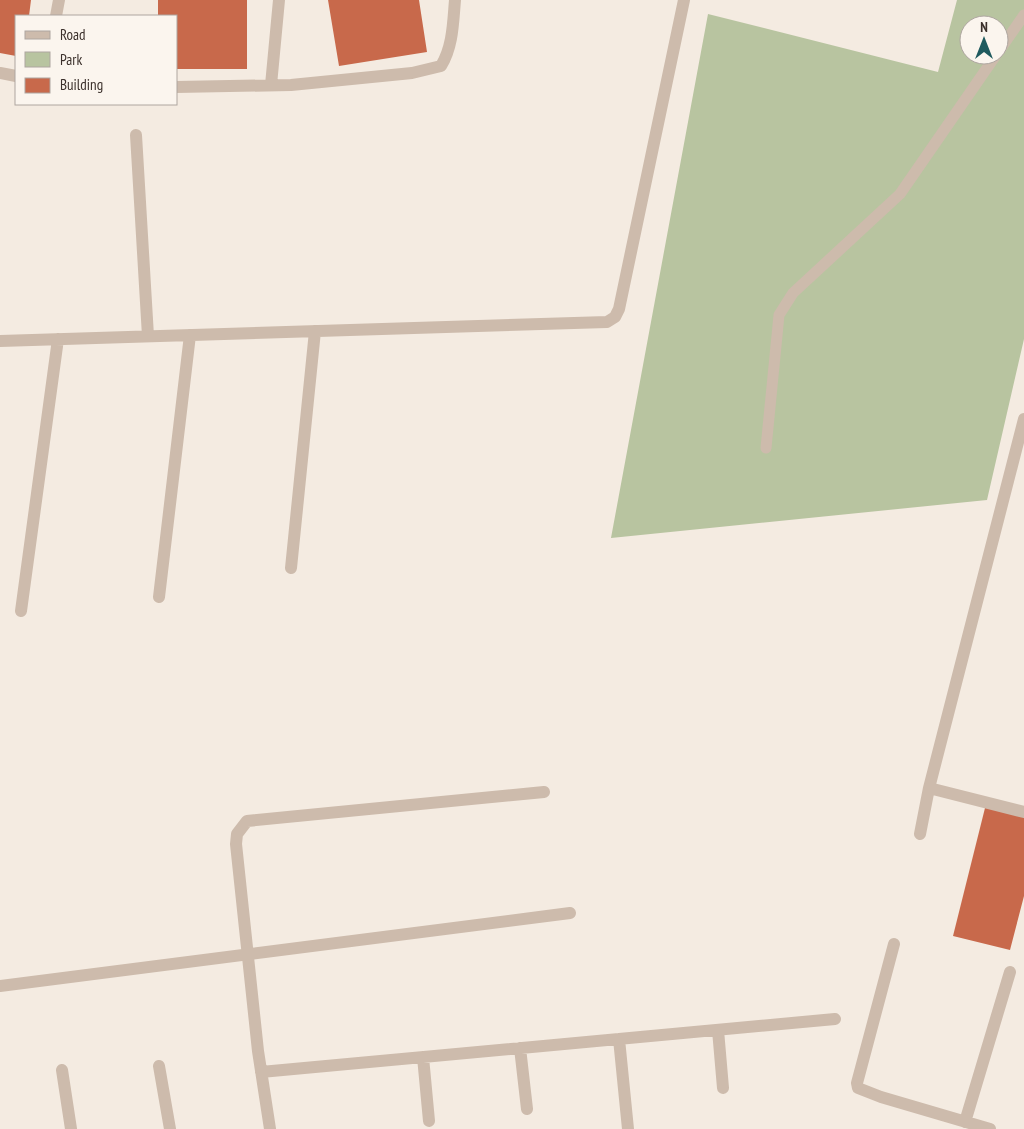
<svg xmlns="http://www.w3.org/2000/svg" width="1024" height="1129" font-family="'PT Sans Narrow',sans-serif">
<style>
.green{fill:#b8c4a0;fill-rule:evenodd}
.building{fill:#c8694b}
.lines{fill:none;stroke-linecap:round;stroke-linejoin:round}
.service{stroke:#cdbbac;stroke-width:11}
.minor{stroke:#cdbbac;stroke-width:12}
</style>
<rect width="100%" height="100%" fill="#f4ebe1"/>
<!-- green -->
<path class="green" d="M957,0H1024V339L987,500L611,538L708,14L938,72ZM969,25H999V55H969Z"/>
<!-- building -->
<path class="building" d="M0,0H31L29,16H16V56L0,53Z
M158,0H247V69H176V16H158Z
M328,0H419L427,52L339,66Z
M986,804L1024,814V896L1010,950L953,936Z"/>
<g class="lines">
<!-- service -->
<path class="service" d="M999,51L1024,15
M766,448L779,315L793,293L900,194L996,55"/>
<!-- minor -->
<path class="minor" d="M56,16L59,0
M0,73L16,76
M271,85L279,0
M176,87L291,85L412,73L441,66C453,46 453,23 455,0
M136,135L148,336
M0,341L607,322L615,317L619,309L684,0
M291,568L315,331
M159,597L190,335
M21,611L58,339
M929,788L1024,812
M920,834L929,788L1024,419
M894,944L857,1083L858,1088L881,1097L990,1129
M0,986L570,913
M718,1030L723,1088
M619,1039L628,1129
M520,1048L527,1109
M423,1057L429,1121
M159,1066L170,1129
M62,1070L71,1129
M261,1072L835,1019
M965,1122L1010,972
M270,1129L258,1051L236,844L237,834L247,821L544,792"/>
</g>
<!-- legend -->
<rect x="15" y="15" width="162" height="90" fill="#fbf5ee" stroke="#aea6a0"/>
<rect x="25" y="31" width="25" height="8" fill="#cdbbac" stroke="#aea6a0"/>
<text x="60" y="40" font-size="15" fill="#3b302b">Road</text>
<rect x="25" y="52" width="25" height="15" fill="#b8c4a0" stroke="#aea6a0"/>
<text x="60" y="65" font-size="15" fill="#3b302b">Park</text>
<rect x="25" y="78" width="25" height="15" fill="#c8694b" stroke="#aea6a0"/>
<text x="60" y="90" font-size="15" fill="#3b302b">Building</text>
<!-- north arrow -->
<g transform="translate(984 40)"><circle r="24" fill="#fbf5ee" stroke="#aea6a0"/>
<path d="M0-4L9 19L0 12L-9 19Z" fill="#1f5a5e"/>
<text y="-8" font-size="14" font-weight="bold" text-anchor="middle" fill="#3b302b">N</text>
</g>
</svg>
